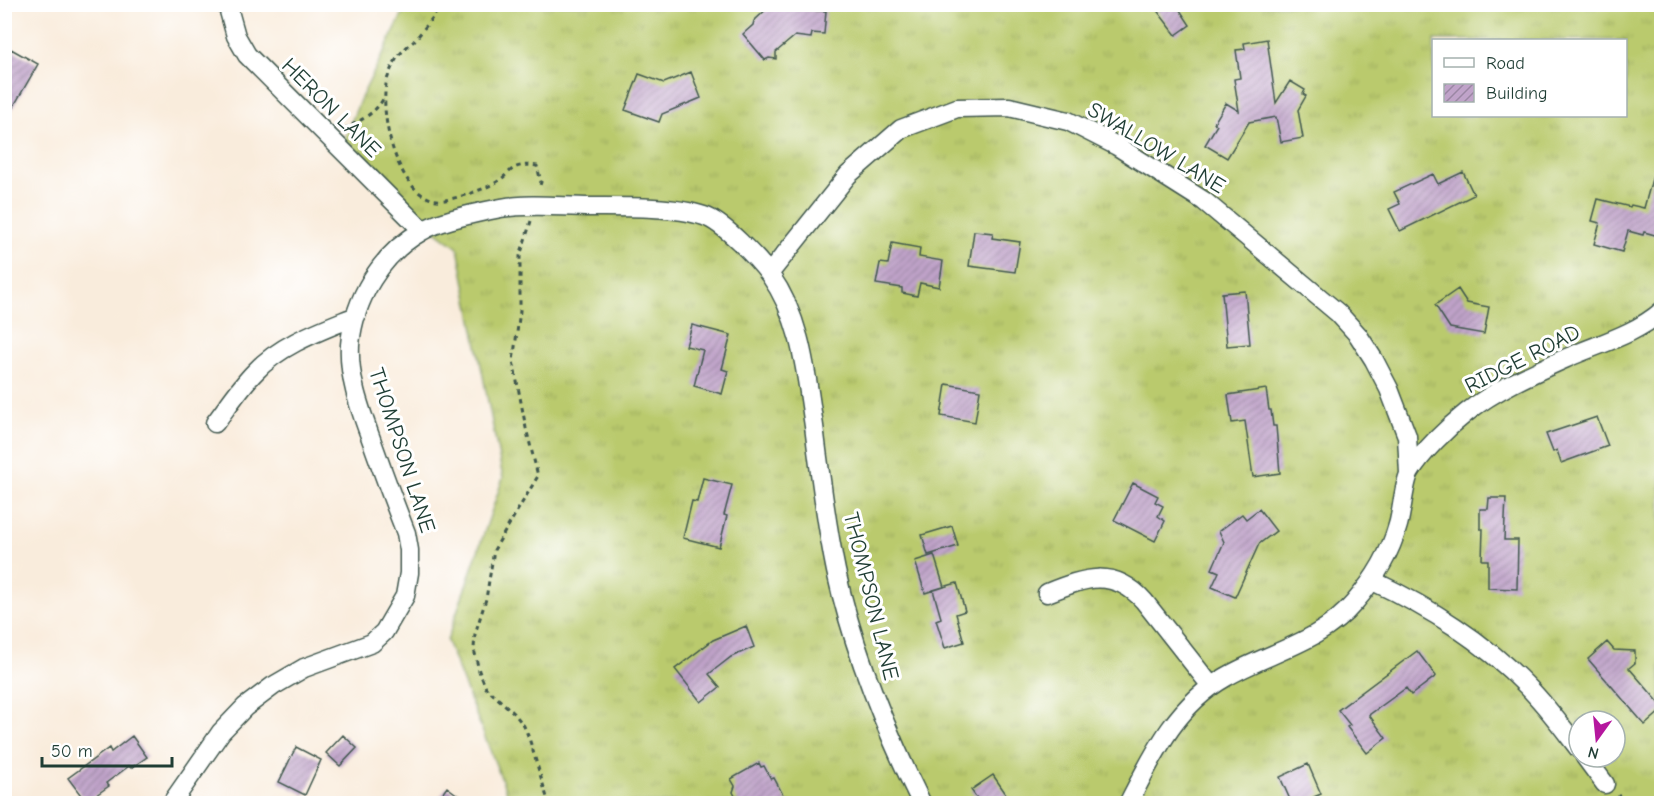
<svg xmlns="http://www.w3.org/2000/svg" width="1666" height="808" font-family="'Comic Neue',sans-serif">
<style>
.grass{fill:url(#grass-tufts);stroke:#6c8450;stroke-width:1.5;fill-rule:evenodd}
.building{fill:url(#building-hatch)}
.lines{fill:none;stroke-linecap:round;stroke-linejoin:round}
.minor-casing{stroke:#40574d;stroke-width:21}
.path{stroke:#40574d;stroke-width:3;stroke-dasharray:4.5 4.5;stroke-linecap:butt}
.minor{stroke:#fff;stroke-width:18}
.labels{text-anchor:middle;stroke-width:6;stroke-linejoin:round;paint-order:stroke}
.street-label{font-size:22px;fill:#1f3d34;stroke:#fff}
</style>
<defs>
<pattern id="grass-tufts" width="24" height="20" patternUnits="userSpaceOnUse" patternTransform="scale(1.5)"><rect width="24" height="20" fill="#baca6d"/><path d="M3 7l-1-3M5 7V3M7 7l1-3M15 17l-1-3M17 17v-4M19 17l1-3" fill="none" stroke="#9fae5f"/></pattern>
<pattern id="building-hatch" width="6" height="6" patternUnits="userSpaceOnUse" patternTransform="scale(1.5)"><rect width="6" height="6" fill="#c0a3c9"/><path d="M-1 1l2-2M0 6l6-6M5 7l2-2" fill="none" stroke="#9b86a4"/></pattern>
</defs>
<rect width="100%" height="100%" fill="#fff"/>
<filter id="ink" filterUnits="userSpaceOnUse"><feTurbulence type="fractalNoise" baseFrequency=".0167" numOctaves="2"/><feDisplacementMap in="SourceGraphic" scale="12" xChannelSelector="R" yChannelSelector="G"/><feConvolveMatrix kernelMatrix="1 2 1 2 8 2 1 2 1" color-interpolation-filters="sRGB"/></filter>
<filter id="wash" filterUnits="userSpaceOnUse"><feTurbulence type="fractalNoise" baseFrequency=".008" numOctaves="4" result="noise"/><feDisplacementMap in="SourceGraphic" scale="24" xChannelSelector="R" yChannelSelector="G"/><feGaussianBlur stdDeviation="1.35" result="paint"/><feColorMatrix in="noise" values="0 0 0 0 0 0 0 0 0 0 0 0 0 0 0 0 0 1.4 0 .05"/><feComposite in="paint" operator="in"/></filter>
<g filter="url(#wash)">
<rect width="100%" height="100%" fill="#f9ecdc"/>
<!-- grass -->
<path class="grass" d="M407,5H1661V803H511L447,641L503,478L458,248L378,188L344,140L360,100ZM1434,40H1626V116H1434ZM1579,721H1615V757H1579Z"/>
<g id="blocks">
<!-- building -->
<path class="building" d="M772,4H797L791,9L826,11L824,34L812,33L811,38L795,36L776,52V59L769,58L765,60L743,34L753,25L754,21Z
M1152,4H1176L1190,25L1176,35Z
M1267,39L1276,103L1290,81L1305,90L1303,94L1306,96L1298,110L1303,138L1281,142L1276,117L1249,122L1227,158L1205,145L1217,125L1214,123L1226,103L1239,111L1234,79L1240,78L1236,50L1245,49L1244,43Z
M11,49L38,64L4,123V60Z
M691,72L701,98L662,114L659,122L625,110L639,74L664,83Z
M1657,161H1662V237L1644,232L1643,235L1628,231L1622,252L1594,244L1600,223L1592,221L1598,199L1630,207L1631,205L1644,208Z
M1463,172L1474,195L1400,231L1389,209L1400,204L1394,192L1433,174L1438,184Z
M974,231L993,233L992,238L1020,242L1015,272L969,266Z
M892,243L920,248L919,257L943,261L939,287L920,283L917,296L902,293V288L876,284L880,263L888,264Z
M1458,289L1467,303L1489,307L1484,334L1450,328L1435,305Z
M1245,291L1250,344L1227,346L1222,293Z
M692,325L731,335L722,369L728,371L722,394L694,386L703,350L686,346Z
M946,384L980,390L975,422L941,416Z
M1266,389L1269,410H1271L1273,426H1276L1280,473L1253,477L1245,421L1232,423L1228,395Z
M1597,417L1608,446L1561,463L1557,450L1553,452L1546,434Z
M703,478L732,485L724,515L727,516L719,547L683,538L692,501L697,502Z
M1133,483L1158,496L1155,502L1163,506L1158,516L1165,521L1155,541L1114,520Z
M1489,498H1506L1504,540H1518L1517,589L1488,588V560H1482L1483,529H1480V509H1488Z
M1259,509L1276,531L1259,544L1235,597L1212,587L1219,572L1212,569L1224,542L1219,531L1242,514L1246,519Z
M952,526L958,546L928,555L922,535Z
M934,555L944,587L925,593L915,561Z
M957,583L965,611L956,614L964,642L945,648L936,620L941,618L933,590Z
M746,626L754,647L731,657L709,674L720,687L701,702L675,669L713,640Z
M1607,642L1614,650L1635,651V663L1629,668L1662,706V710L1645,725L1588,659Z
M1417,651L1436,676L1411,695L1406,688L1369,715L1386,738L1367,753L1347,727L1350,725L1338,710Z
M343,735L357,748L340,766L326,753Z
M132,736L147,757L131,768L129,766L106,783L109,786L86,802L68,778L109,748L111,752Z
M296,747L321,760L305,795L279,782Z
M759,763L761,767L764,766L771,779L774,778L788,804H739L733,792L735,786L731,779Z
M1308,764L1321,794L1314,797L1317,804H1292L1280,777Z
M993,775L1013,804H981L971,790Z
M447,787L470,804H435Z"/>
</g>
</g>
<g filter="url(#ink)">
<use href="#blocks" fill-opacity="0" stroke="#40574d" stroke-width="1.5"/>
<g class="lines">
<!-- minor casing -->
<g class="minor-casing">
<path id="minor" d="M227,4L236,36L247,55L422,230
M769,274L848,175L901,129L957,108L1009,107L1068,121L1117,146L1204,201L1338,313L1358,335L1374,360L1389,389L1407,436L1409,473
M215,423C228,406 240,387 255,372C281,344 322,330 356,316
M1373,581C1430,608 1482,640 1527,686C1546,705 1562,727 1579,749
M1047,593C1085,578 1113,567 1144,601L1211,686
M1585,757L1605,784
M171,804L221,732L245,707L273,686L304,668L372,643L384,632L405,596L409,573V550L406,533C395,505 385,478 375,450C363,416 348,382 350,345C354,299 381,254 422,231C440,220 480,212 501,208C530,203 562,207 590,207C623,207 674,206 704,216C723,222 758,259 770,275C802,320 806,374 814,426C820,475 826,523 836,571C854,653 885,729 922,804
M1128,804C1153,755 1176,705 1226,677C1269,652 1320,643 1354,603C1374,580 1390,554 1398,525C1402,512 1404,482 1410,472C1422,452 1447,428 1466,413C1496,389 1533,373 1569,357C1601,343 1634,335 1662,311"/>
</g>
<!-- path -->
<path class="path" d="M443,4C433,17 424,29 414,41C411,44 407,46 404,50C397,56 391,68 388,77C376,109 398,207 445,200C458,198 482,190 493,184C512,175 508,162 537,166L541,182L539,189
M344,129C359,121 375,114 383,99
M531,221L520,256V311L513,361L526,428L538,476L494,550L486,599L475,634L474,649L479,671L486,688L514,713L524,726L529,738L549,804
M1618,795L1628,804"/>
<!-- minor -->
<use href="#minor" class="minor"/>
</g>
</g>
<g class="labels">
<!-- street labels -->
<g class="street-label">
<text transform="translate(332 107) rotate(45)" y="8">HERON LANE</text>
<text transform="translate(1157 147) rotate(31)" y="8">SWALLOW LANE</text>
<text transform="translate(1522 358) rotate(-27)" y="8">RIDGE ROAD</text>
<text transform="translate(403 450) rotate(72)" y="8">THOMPSON LANE</text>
<text transform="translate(872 596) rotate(76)" y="8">THOMPSON LANE</text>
</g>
</g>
<!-- margin -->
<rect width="1666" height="808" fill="none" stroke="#fff" stroke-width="24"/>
<!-- legend -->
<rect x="1432" y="39" width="195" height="78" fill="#ffffff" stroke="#a5b1ae" stroke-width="1.5"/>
<rect x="1444" y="58" width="30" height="9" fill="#ffffff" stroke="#a5b1ae" stroke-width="1.5"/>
<text x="1486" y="69" font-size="18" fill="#1f3d34">Road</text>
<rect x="1444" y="84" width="30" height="18" fill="url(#building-hatch)" stroke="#a5b1ae" stroke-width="1.5"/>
<text x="1486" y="99" font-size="18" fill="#1f3d34">Building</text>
<!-- north arrow -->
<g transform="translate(1597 739) rotate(195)"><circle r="28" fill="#ffffff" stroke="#a5b1ae" stroke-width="1.5"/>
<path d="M0-4.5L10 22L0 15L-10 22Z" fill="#b5179e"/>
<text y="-9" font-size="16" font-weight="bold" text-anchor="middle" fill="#1f3d34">N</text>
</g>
<!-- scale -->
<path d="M42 757v9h130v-9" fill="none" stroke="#1f3d34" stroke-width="3"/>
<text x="51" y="757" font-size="18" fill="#1f3d34" stroke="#ffffff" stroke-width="4.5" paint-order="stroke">50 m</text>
</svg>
